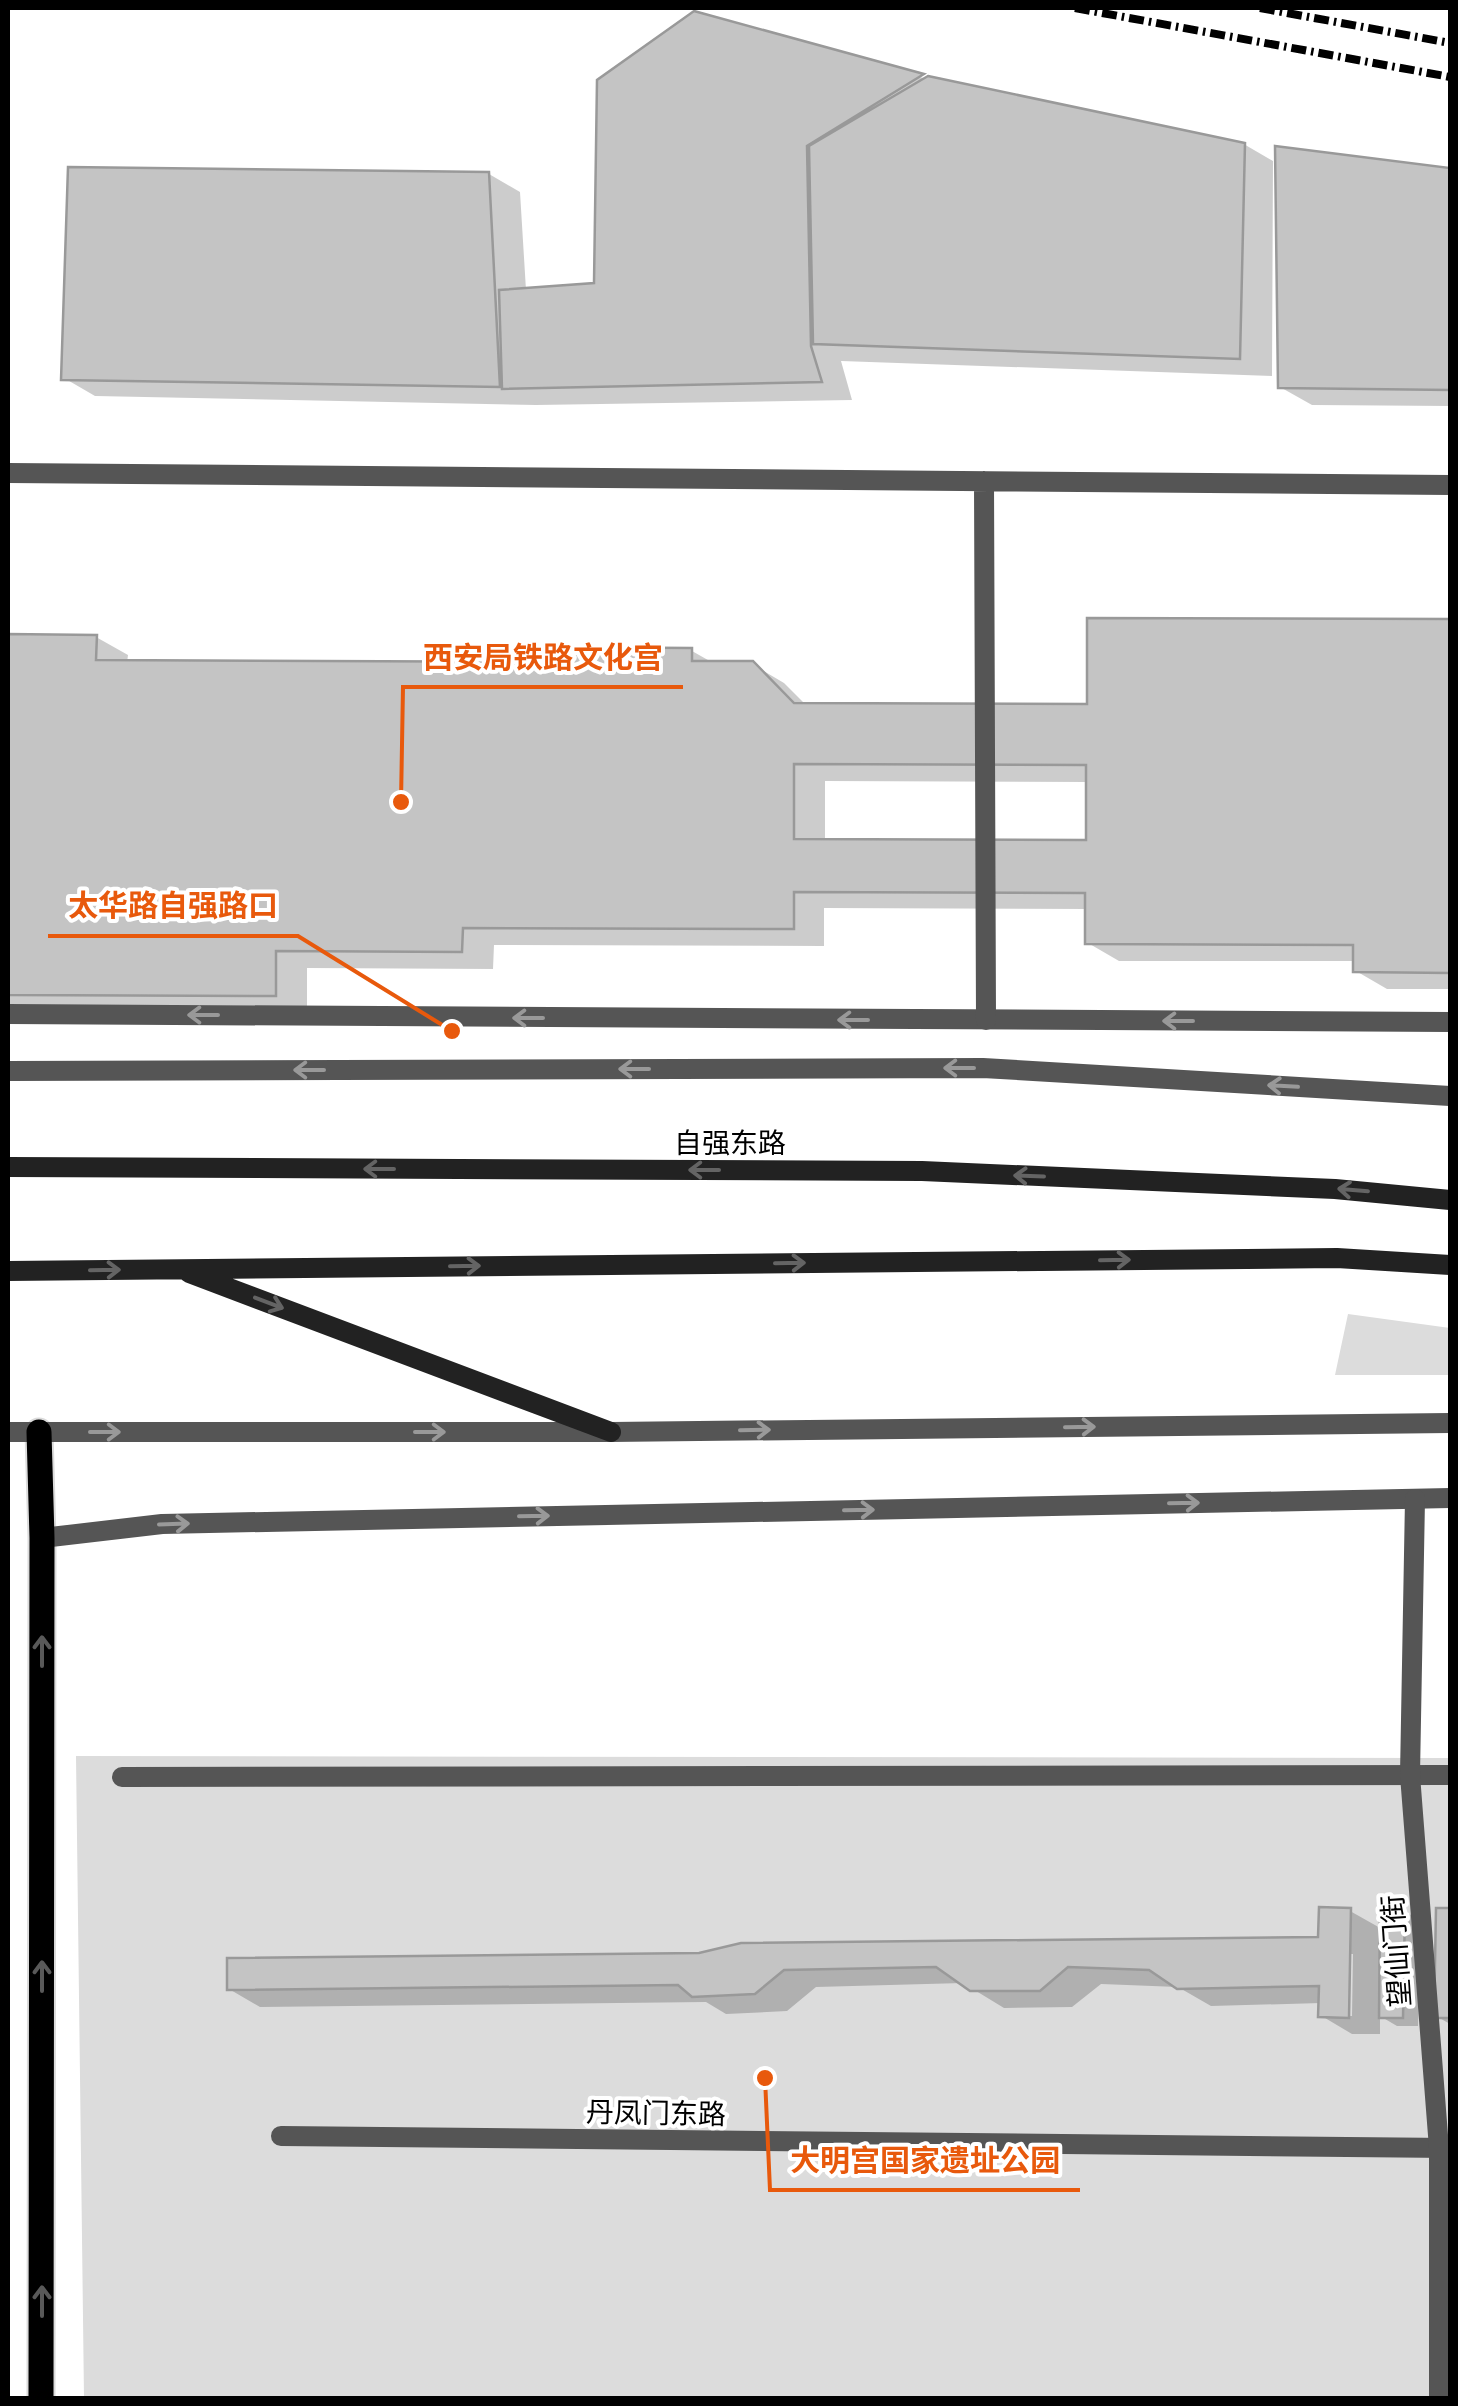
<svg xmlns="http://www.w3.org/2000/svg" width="1458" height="2406" font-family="Overpass,'Noto Sans SC',sans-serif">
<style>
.green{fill:#dcdcdc}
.shadow{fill:#0003;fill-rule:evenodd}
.building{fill:#c4c4c4;stroke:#999;stroke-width:2.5;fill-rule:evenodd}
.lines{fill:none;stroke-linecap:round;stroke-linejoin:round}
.primary-casing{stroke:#dbdbdb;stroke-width:29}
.service{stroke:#555;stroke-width:20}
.pedestrian{stroke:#555;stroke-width:20}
.minor{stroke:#555;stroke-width:20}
.tertiary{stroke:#555;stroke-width:20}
.secondary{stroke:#222;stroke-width:20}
.primary{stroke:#000;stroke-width:25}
.rail{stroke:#000;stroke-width:8;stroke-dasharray:15 5 2.5 5;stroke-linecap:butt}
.oneway{stroke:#999}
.oneway2{stroke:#646464}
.oneway3{stroke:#595959}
.labels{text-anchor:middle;stroke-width:8;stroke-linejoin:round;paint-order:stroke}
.street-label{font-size:28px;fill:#000;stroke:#fff}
.leader{fill:none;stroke:#e8590c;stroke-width:4}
.callout-dot{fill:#e8590c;stroke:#fff;stroke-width:4}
.callout-label{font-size:30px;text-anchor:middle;font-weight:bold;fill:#e8590c;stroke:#fff;stroke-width:8;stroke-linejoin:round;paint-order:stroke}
</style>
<rect width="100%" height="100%" fill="#fff"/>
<!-- green -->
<path class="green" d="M1348,1314L1450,1328V1375H1335Z
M76,1756L1450,1758V2398H84Z"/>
<!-- shadow -->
<path class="shadow" d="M695,14L927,79L1242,143L1273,161L1272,376L841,361L852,400L536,405L95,396L64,378L489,174L520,192L526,290L597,285Z
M1278,149L1450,170V406L1312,405L1280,387Z
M1089,620L1450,621V989H1387L1356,971V961H1119L1088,943V909L824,908V946L494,945L493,969L307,968V1013L8,1011V637H96L128,655L127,663L540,665L692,651L715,664H752L784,683L807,706H1089ZM825,781L1088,782V842L825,841Z
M1350,1911L1382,1929L1404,1911L1420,1920L1418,2026H1397L1380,2016V2034H1352L1320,2015L1321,2003L1211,2006L1178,1987L1101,1984L1072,2007L1004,2008L963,1983L816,1987L787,2011L726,2014L706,2002L260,2007L229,1989L699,1956L1321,1940ZM1348,1954H1353L1352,2016H1347Z
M1438,1911H1450V2024L1436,2016Z"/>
<!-- building -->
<path class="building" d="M694,11L924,74L807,146L811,346L822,382L502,389L499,290L594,283L597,80Z
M928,76L1245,143L1240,359L813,344L809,146Z
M1275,146L1450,168V390L1278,388Z
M68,167L489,172L500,387L61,380Z
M1087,618L1450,619V973L1353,972V945L1085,944V893L794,892V929L463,928L462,952L276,951V996L8,995V634L97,635L96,660L538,662V647L692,648V661H753L794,703L1087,704ZM794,764L1086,765V840L794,839Z
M1319,1907L1351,1908L1349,2018L1318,2017L1319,1986L1177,1989L1149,1970L1068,1967L1040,1991H970L936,1967L784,1970L755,1994L692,1997L678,1985L227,1990V1958L699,1953L741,1943L1318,1937Z
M1436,1908H1450V2018H1434Z
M1380,1909H1405L1403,2018H1379Z"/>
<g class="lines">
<!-- primary casing -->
<g class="primary-casing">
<path id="primary" d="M39,1432L42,1538L41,2398"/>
</g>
<!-- service -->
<path class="service" d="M8,1014L1450,1022
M42,1538L162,1524L1450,1498
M281,2136L1450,2148"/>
<!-- pedestrian -->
<path class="pedestrian" d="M122,1777L1450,1775"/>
<!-- minor -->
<path class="minor" d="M8,473L1450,485
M984,481L986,1020
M1415,1499L1410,1775L1439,2148V2398"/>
<!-- tertiary -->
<path class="tertiary" d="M8,1071L983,1068L1450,1096
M8,1432H611L1450,1423"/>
<!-- secondary -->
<path class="secondary" d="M8,1167L922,1171L1335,1189L1450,1200
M8,1271L1337,1258L1450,1265
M189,1273L611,1432"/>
<!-- primary -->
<use href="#primary" class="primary"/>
<!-- rail -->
<path class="rail" d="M1075,8L1450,77
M1260,8L1450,43"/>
</g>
<!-- one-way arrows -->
<defs><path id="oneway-shaft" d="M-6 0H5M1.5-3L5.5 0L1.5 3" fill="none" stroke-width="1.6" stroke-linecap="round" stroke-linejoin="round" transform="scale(2.5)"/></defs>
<g class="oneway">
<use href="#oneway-shaft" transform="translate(203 1015) rotate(-180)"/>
<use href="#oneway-shaft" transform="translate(528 1018) rotate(-180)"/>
<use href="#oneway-shaft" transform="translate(853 1020) rotate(-180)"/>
<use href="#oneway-shaft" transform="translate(1178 1021) rotate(-180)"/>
<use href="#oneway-shaft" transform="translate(959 1068) rotate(180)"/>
<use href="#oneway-shaft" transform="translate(634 1069) rotate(180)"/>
<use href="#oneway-shaft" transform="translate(309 1070) rotate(180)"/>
<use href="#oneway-shaft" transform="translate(1283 1086) rotate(-177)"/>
<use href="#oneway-shaft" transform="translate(1080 1427) rotate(-1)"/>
<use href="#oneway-shaft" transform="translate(755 1430) rotate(-1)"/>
<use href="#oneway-shaft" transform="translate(105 1432)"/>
<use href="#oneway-shaft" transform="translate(430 1432)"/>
<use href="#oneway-shaft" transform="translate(1184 1503) rotate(-1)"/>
<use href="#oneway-shaft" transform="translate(859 1510) rotate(-1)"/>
<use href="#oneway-shaft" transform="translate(534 1516) rotate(-1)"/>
<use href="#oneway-shaft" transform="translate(174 1524) rotate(-2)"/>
</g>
<g class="oneway2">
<use href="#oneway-shaft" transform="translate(379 1169) rotate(-180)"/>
<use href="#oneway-shaft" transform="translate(704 1170) rotate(-180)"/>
<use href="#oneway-shaft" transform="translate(1029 1176) rotate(-178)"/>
<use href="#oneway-shaft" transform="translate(1353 1190) rotate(-175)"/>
<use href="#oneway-shaft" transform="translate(1115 1260) rotate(-1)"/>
<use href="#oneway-shaft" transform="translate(790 1263) rotate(-1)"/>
<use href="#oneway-shaft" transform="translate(465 1266) rotate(-1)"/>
<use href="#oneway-shaft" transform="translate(105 1270) rotate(-1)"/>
<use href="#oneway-shaft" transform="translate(269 1303) rotate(21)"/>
</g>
<g class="oneway3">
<use href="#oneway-shaft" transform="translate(42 1651) rotate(-90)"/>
<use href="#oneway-shaft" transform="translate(42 1976) rotate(-90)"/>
<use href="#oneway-shaft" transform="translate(42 2301) rotate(-90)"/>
</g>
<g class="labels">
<!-- street labels -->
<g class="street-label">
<text x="730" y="1153">自强东路</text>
<text transform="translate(1396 1951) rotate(-94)" y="10">望仙门街</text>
<text transform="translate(656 2113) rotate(1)" y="10">丹凤门东路</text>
</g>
</g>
<!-- callouts -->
<path class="leader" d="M401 802L403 687H683M452 1031L298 936H48M765 2078L770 2190H1080"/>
<g class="callout-dot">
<circle cx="401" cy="802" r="10"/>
<circle cx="452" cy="1031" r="10"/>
<circle cx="765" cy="2078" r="10"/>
</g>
<g class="callout-label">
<text x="543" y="668">西安局铁路文化宫</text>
<text x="173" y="916">太华路自强路口</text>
<text x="925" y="2171">大明宫国家遗址公园</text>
</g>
<!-- border -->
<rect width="1458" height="2406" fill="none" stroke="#000000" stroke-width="20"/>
</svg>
